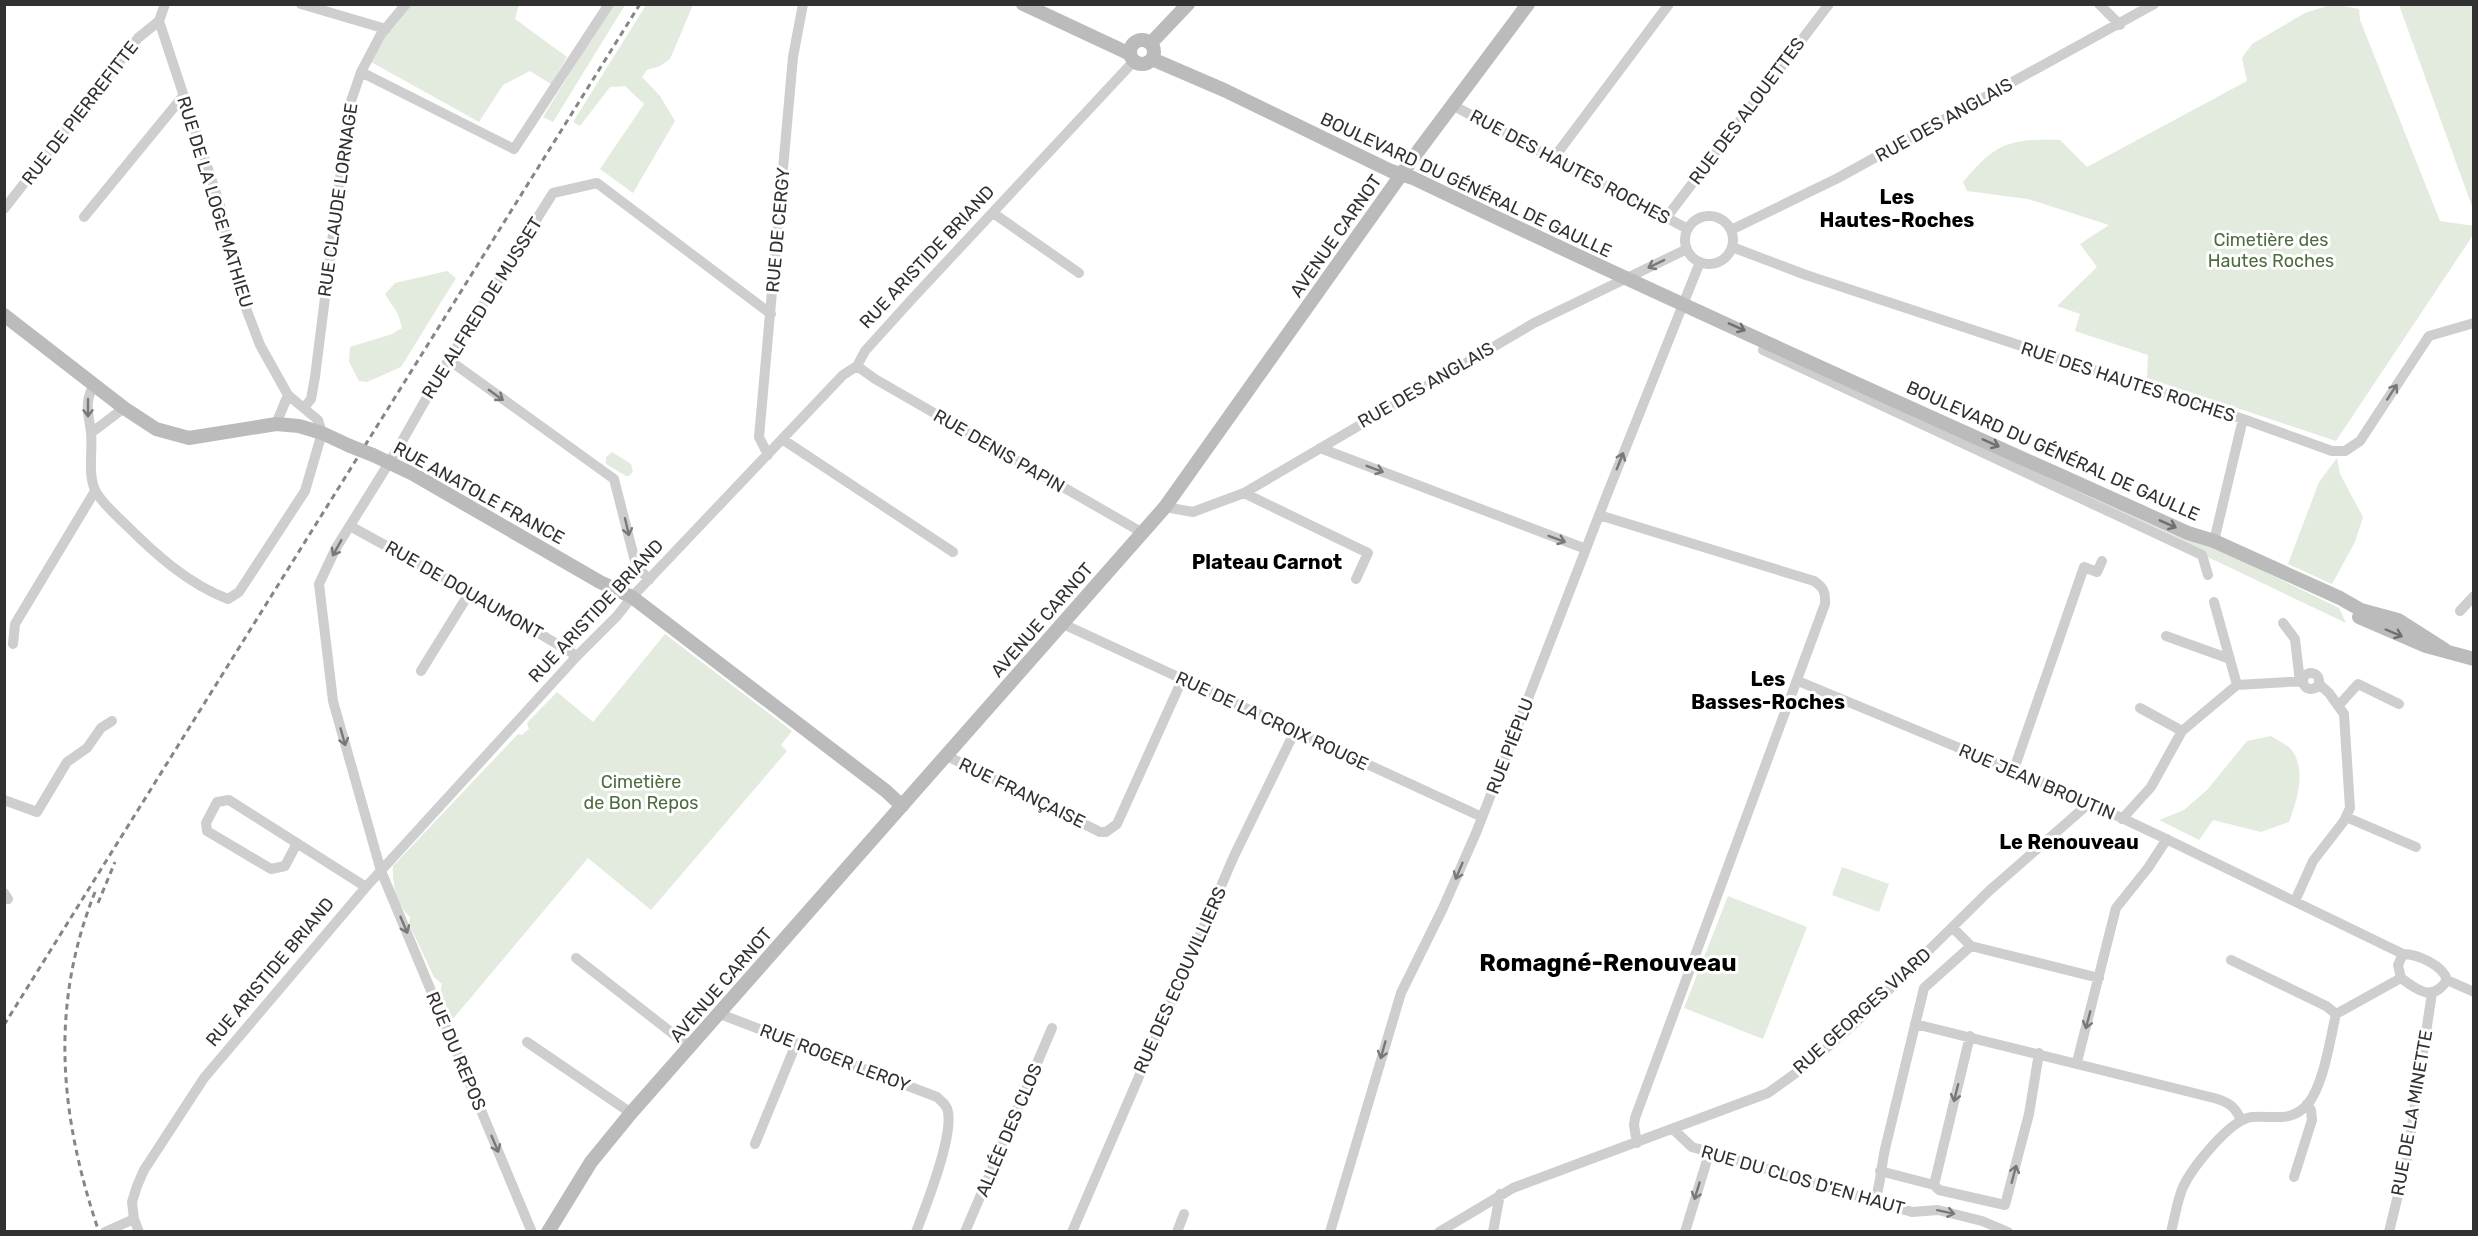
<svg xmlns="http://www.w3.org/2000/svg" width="2478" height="1236" font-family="Rubik,sans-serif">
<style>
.green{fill:#e3eade}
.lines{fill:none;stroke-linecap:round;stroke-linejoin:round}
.street{stroke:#cecece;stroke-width:10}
.secondary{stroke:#bbb;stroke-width:14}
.rail{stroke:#868686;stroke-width:3;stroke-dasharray:6 4.5;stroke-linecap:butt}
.secondary-bridge{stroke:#bbb;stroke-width:14}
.oneway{stroke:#787878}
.oneway2{stroke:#6f6f6f}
.labels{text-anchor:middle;stroke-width:6;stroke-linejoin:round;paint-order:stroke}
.street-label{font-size:18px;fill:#313131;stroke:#fff}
.park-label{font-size:18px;fill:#4f6c40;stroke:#fff}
.neighbourhood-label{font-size:20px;font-weight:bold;fill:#000;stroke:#fff}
.district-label{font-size:24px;font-weight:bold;fill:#000;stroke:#fff}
</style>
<rect width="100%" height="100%" fill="#fff"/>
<!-- green -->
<path class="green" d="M401,4L519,5L515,19L567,57L551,84L530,71L503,85L479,122L364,58Z
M2333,4L2359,9L2360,20L2440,221L2474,226L2473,235L2336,441L2147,378L2148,355L2075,331L2080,314L2057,306L2097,267L2080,244L2109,225L2028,199L1967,191L1963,182C1997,142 2009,139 2060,140L2087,167L2247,81L2242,58L2252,44L2305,13Z
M2466,4L2474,6L2473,209L2399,5Z
M612,5H625L553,122L543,117Z
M646,5H693L670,59L660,66L647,70L642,77L660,96L675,121L633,193L600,169L644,104L625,86L610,87L580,126L573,122Z
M447,271L456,278L401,367L367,382L359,381L349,362L350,347L392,334L402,328L398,314L385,294L395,283Z
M612,452L631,464L633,472L629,476H626L606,464V457Z
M2008,457L2220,550L2339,608L2346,623L2006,461Z
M2337,458L2340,474L2363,517L2355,542L2332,584L2288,564L2319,482Z
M665,634L792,731L781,745L787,751L651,910L588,858L452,1020L440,993L442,984L434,977L409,924L410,917C396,904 392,884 393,866L518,734L522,735L529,729L527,723L557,692L593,722Z
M2271,736C2277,740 2286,744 2291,749C2307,770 2297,800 2289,822L2261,832L2213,820L2199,840L2159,820L2184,810L2207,790L2247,741Z
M1842,867L1889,884L1879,912L1832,895Z
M1728,896L1807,927L1763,1039L1684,1008Z"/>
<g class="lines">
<!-- street -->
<path class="street" d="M165,4L159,21L219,202L242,298L260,345L288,395
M301,4L386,29
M2099,4L2120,25
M361,72L514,149L609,4
M1452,105L1688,229
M1553,159L1669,4
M4,209L138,38L159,21
M993,213L1079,273
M1685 240a24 24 0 1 1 48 0a24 24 0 1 1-48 0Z
M84,217L184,95
M1666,218L1829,4
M1731,230L1838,178L2154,4
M1732,247L1806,275L2243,419L2332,451H2345L2360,441L2429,336L2474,323
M1766,341L1763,350L2202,555L2208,575
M449,360L614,479L636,565L649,580
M857,366L875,379L1143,533
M95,384C83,401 89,414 91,433C93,451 87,475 96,492C103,504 115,514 124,523C154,553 188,584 228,599L239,592L305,491L322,433L318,420L288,395L276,424
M304,408L311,399L315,377L349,107L361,72L381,34L406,4
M91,433L124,408
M782,439L953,552
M1320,448L1586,549
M768,455L759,437L793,57L803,4
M1244,493L1368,553L1356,579
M1165,507L1193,512L1244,493L1534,323L1687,249
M1599,515L1814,581C1823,587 1826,592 1825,604L1635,1118L1634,1125L1637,1143
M350,526L470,592L577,656
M2214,541L2243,419
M2214,602L2237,685
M2460,611L2474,596
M2283,623L2295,639L2300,682
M1063,624L1482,817
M2166,636L2230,659
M13,644L15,624L95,491
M421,671L470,592
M2303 681a8 8 0 1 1 16 0a8 8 0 1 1-16 0Z
M1798,681L2058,789L2080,803L2109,812L2162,837L2403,954
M2339,705L2358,684L2399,704
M2140,708L2182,731
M947,756L1100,832H1106L1117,824L1182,680
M2013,772L2084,567L2097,572L2102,561
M4,800L37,812L67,762L87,748L101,728L112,721
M2346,817L2416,847
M2122,819L2151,787L2182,731L2237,685L2303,681
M297,843L285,866L271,869L207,831L206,823L217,802L229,800L366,887
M4,893L8,899
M2295,901L2313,861L2344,821L2350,808L2344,714L2329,693L2319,684
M1953,928L1971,946L2099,978
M2403,954C2417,954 2443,965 2447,980C2433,1002 2418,991 2401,978L2398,965Z
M576,958L690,1047
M2231,960L2326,1006L2336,1014
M2447,980L2474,992
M720,1014L937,1097C942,1102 947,1105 948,1112C953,1138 926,1206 916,1232
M1915,1024L2214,1098C2228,1102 2235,1106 2241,1120
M527,1042L631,1113
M2077,1062L2116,908L2148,868L2167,839
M1673,1129L1692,1147L1912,1212L1938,1210L1982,1221L2008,1232
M755,1144L796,1044
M1880,1171L1934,1185L1939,1190L2005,1205L2029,1114L2039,1053
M2294,1177L2312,1120L2311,1110L2307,1104
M1934,1185L1970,1036
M1875,1200C1881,1183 1881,1167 1885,1149L1924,988L1971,946
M531,1230L381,871L333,701L319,584L336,548L397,450L443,369L553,193L597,183L771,314
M105,1232L134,1219
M139,1232L134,1219L132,1202L137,1186L144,1170L204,1078L366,887L577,656L617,616L632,597L843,375L857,366L865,351L912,299L1134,61
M965,1232L1052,1028
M1072,1232L1234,856L1295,731
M1177,1232L1184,1214
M1330,1232L1401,993L1443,908L1476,833L1608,492L1700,262
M1439,1232L1513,1188L1768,1093L1807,1065L1855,1023L1989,891L2086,806
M1493,1232L1500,1194
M1685,1232L1708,1157L1707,1151
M2171,1232C2175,1217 2177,1201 2183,1187C2192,1168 2230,1119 2252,1117C2273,1115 2290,1123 2307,1105C2324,1085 2330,1039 2336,1014L2401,978
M2389,1232L2407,1158L2432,993"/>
<!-- secondary -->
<path class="secondary" d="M1023,4L1130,54
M1130 52a12 12 0 1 1 24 0a12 12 0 1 1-24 0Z
M1151,43L1188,4
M1152,59L1224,90L1391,171L1413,178C1670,301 1929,416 2188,533L2214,541L2340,598L2361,610L2398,620L2445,650
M4,315L124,408L156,429L189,438L276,424L299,426L322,433L350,446
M373,455L413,474L600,582L632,597L886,791L902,806
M2359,617L2426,646L2474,659
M548,1232L591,1162L631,1113L1165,507L1413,158L1528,4"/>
<!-- rail -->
<path class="rail" d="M95,892C49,1007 60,1117 99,1232
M98,903L115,862
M4,1025L640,4"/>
<!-- secondary-bridge -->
<path class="secondary-bridge" d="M350,446L373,455"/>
</g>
<!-- one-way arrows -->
<defs><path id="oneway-shaft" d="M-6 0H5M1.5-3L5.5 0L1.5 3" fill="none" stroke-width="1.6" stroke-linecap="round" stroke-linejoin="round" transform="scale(1.5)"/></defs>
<g class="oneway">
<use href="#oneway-shaft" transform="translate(1656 264) rotate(154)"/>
<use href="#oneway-shaft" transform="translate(2392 392) rotate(-57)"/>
<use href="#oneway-shaft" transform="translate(496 395) rotate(36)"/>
<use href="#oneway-shaft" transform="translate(88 408) rotate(90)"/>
<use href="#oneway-shaft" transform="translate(1620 461) rotate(-68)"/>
<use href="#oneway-shaft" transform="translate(1375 469) rotate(21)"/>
<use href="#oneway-shaft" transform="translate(627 527) rotate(77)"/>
<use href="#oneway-shaft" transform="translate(1557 539) rotate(21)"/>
<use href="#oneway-shaft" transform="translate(337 548) rotate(119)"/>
<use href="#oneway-shaft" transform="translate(343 737) rotate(74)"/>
<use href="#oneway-shaft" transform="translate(1459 871) rotate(113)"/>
<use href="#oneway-shaft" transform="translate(404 925) rotate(67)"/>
<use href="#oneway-shaft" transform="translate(2088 1020) rotate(105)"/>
<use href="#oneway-shaft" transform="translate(1383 1050) rotate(106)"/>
<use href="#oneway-shaft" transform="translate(1956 1093) rotate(104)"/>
<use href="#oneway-shaft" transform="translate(495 1144) rotate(67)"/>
<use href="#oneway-shaft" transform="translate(2014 1174) rotate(-75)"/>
<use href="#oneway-shaft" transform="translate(1697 1191) rotate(107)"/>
<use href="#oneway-shaft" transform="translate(1946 1212) rotate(12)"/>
</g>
<g class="oneway2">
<use href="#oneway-shaft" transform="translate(1737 327) rotate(24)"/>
<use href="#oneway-shaft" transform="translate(1991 443) rotate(24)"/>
<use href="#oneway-shaft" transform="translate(2168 524) rotate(24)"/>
<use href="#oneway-shaft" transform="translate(2394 633) rotate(23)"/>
</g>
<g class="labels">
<!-- street labels -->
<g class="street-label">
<text transform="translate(1747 111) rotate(-53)" y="6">RUE DES ALOUETTES</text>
<text transform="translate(80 113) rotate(-52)" y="6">RUE DE PIERREFITTE</text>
<text transform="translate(1944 120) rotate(-29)" y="6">RUE DES ANGLAIS</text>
<text transform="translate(1570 167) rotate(28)" y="6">RUE DES HAUTES ROCHES</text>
<text transform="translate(1466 185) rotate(25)" y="6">BOULEVARD DU GÉNÉRAL DE GAULLE</text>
<text transform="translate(338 200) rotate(-82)" y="6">RUE CLAUDE LORNAGE</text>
<text transform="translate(215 202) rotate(73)" y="6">RUE DE LA LOGE MATHIEU</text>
<text transform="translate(778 230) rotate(-85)" y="6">RUE DE CERGY</text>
<text transform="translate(1336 236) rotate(-55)" y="6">AVENUE CARNOT</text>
<text transform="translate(927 257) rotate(-47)" y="6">RUE ARISTIDE BRIAND</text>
<text transform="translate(482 308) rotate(-58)" y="6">RUE ALFRED DE MUSSET</text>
<text transform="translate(2128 382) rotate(18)" y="6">RUE DES HAUTES ROCHES</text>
<text transform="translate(1426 385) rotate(-30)" y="6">RUE DES ANGLAIS</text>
<text transform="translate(999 451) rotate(30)" y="6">RUE DENIS PAPIN</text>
<text transform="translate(2053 451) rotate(24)" y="6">BOULEVARD DU GÉNÉRAL DE GAULLE</text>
<text transform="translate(479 493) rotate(29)" y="6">RUE ANATOLE FRANCE</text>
<text transform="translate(464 590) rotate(30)" y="6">RUE DE DOUAUMONT</text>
<text transform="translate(596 611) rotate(-47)" y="6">RUE ARISTIDE BRIAND</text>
<text transform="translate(1042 620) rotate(-49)" y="6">AVENUE CARNOT</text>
<text transform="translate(1272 721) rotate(25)" y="6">RUE DE LA CROIX ROUGE</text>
<text transform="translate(1510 746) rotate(-69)" y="6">RUE PIÉPLU</text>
<text transform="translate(2037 782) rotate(23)" y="6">RUE JEAN BROUTIN</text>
<text transform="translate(1022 793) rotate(26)" y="6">RUE FRANÇAISE</text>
<text transform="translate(270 972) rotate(-50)" y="6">RUE ARISTIDE BRIAND</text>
<text transform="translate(1180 980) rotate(-66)" y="6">RUE DES ECOUVILLIERS</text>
<text transform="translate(721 985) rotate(-49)" y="6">AVENUE CARNOT</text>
<text transform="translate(1862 1011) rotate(-42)" y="6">RUE GEORGES VIARD</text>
<text transform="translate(456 1051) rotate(67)" y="6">RUE DU REPOS</text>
<text transform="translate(835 1058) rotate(21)" y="6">RUE ROGER LEROY</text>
<text transform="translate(2412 1113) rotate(-80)" y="6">RUE DE LA MINETTE</text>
<text transform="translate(1009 1130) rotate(-67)" y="6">ALLÉE DES CLOS</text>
<text transform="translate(1803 1180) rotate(16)" y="6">RUE DU CLOS D'EN HAUT</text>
</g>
<!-- park labels -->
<g class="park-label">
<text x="2271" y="246">Cimetière des<tspan x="2271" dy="21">Hautes Roches</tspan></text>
<text x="641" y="788">Cimetière<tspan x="641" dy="21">de Bon Repos</tspan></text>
</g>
<!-- neighbourhood labels -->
<g class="neighbourhood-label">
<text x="1897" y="204">Les<tspan x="1897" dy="23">Hautes-Roches</tspan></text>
<text x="1267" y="569">Plateau Carnot</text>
<text x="1768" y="686">Les<tspan x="1768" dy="23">Basses-Roches</tspan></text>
<text x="2069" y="849">Le Renouveau</text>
</g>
<!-- district labels -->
<g class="district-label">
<text x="1608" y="971">Romagné-Renouveau</text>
</g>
</g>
<!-- border -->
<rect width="2478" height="1236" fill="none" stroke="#313131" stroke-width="12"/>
</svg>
